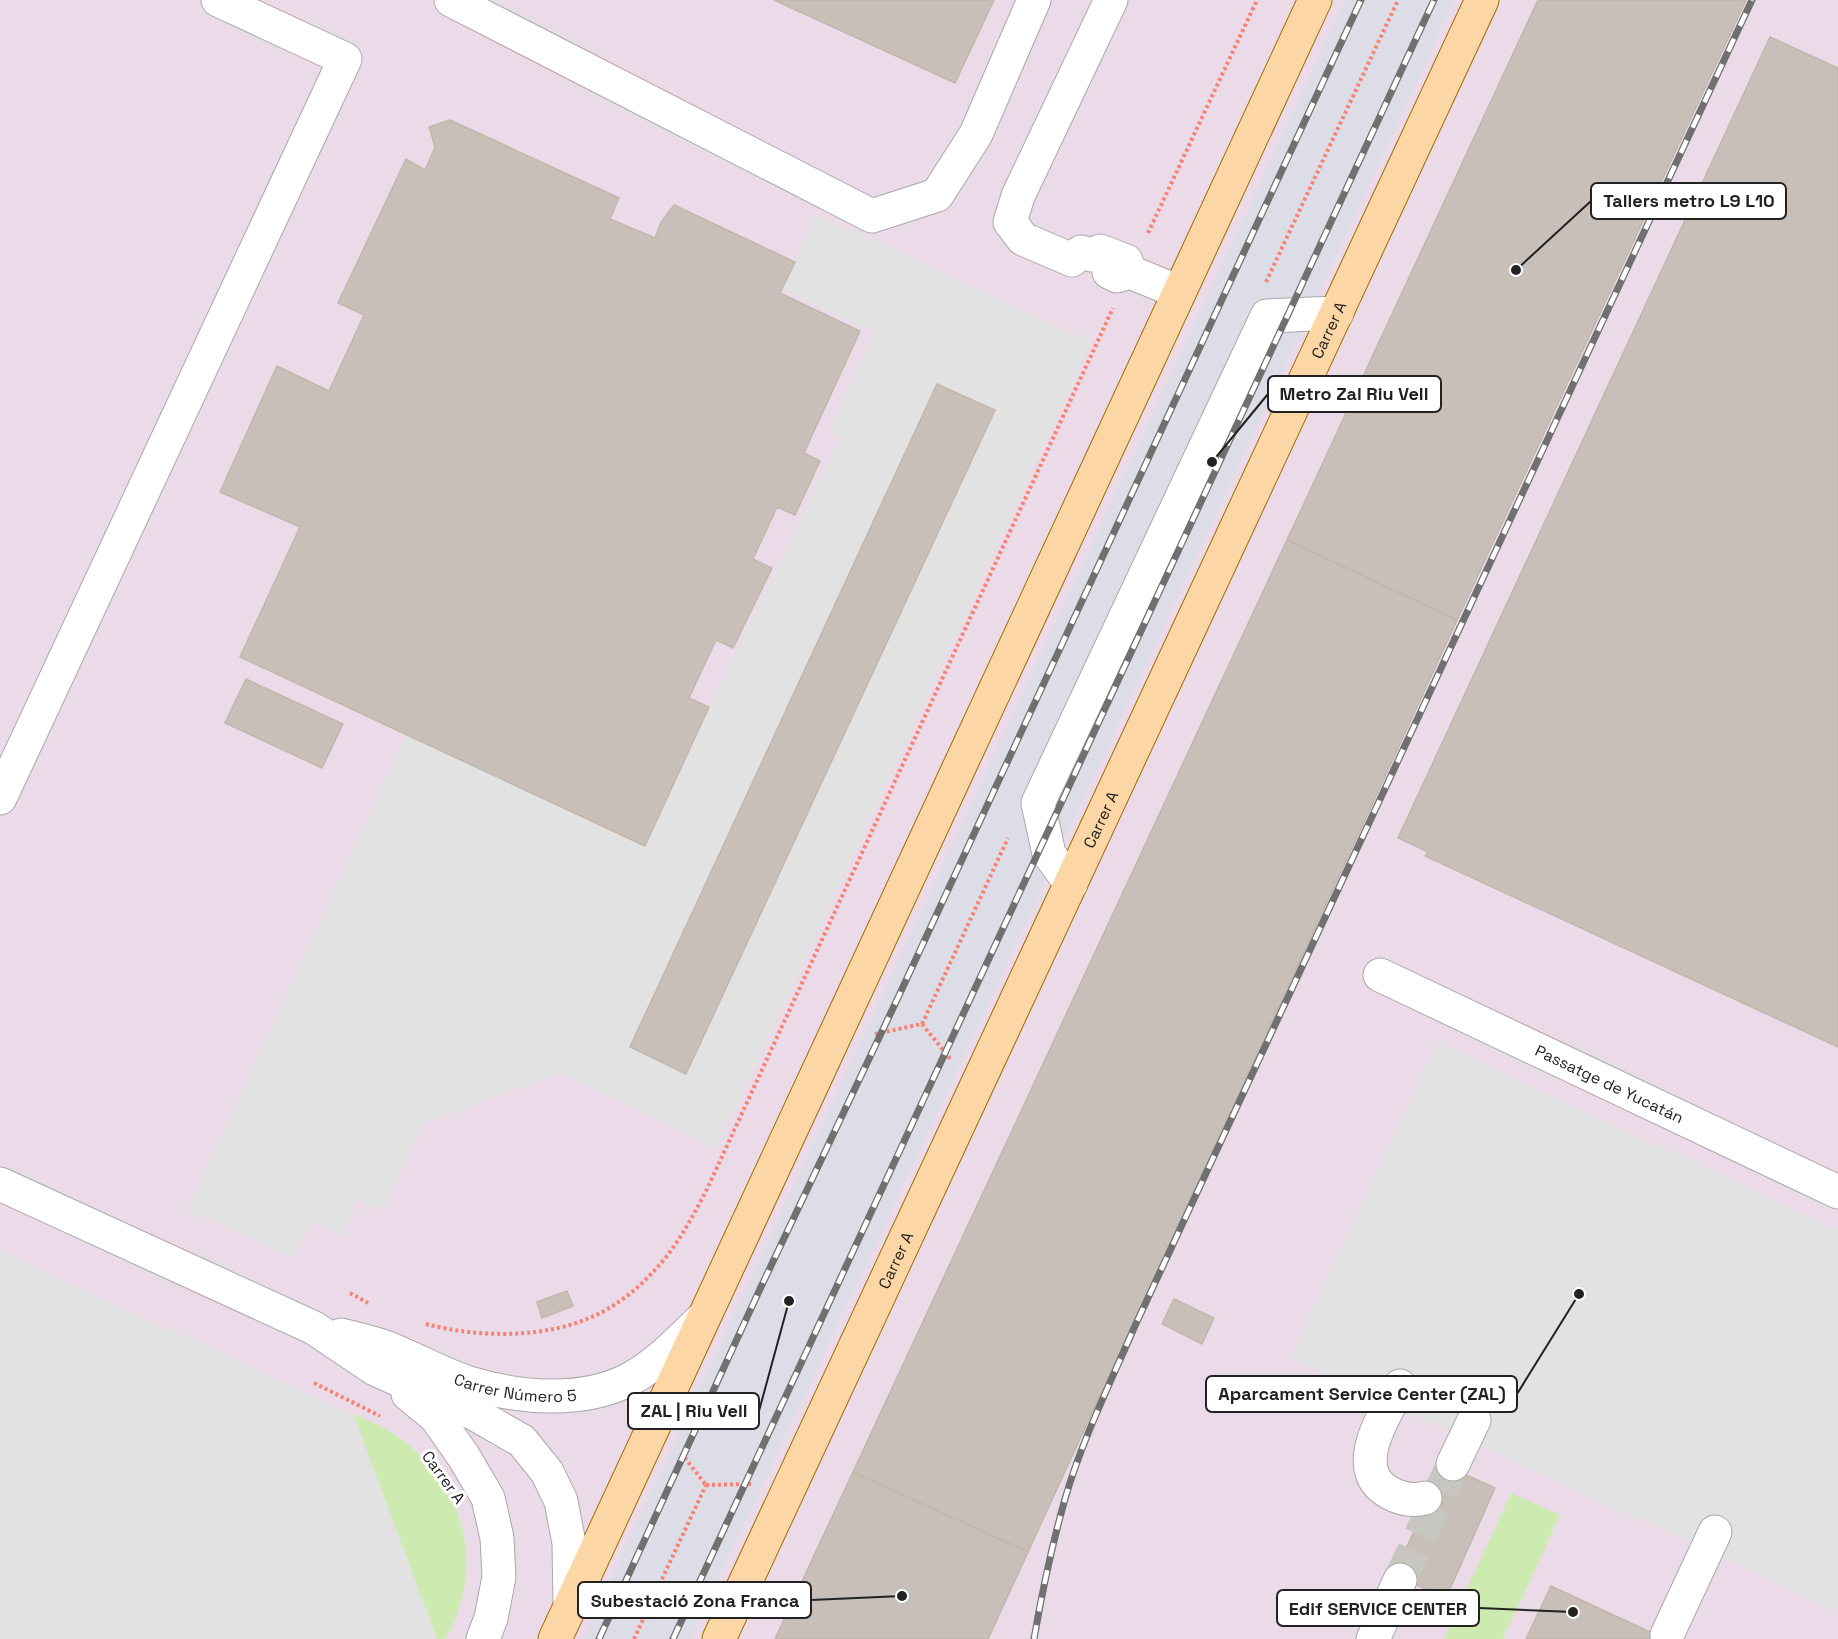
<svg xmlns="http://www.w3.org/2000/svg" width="1838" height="1639" font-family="'Space Grotesk',sans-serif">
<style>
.industrial{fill:#ebdbe8}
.grass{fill:#cdebb0}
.parking{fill:#e2e2e2}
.plaza{fill:#dddde8}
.building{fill:#c7bfb8;stroke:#c4b6ab;stroke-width:1.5}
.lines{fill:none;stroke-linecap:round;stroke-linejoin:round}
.minor-tunnel{stroke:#c8c6c1;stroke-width:33;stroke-dasharray:33 16;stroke-linecap:butt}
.minor-casing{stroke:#a9a9a9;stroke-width:35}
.major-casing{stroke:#a06b00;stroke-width:35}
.path{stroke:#fa8072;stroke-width:4;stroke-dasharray:3 3;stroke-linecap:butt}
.minor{stroke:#fff;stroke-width:33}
.major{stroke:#fcd6a4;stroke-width:33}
.rail-casing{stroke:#707070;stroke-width:7}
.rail{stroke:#fff;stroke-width:4.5;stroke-dasharray:14;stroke-linecap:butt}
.labels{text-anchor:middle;stroke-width:6;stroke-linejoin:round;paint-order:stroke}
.street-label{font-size:16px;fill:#222;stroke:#fff}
.leader{fill:none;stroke:#222;stroke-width:2}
.callout-dot{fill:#222;stroke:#fff;stroke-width:2}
.callout{fill:#fff;stroke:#222;stroke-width:2}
.callout-label{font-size:18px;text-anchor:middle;font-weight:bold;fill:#222}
</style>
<rect width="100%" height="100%" fill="#f2efe9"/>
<!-- industrial -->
<path class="industrial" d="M0,0H1373L612,1639H0Z
M1421,0H1838V1639H659Z"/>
<!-- grass -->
<path class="grass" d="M353,1414C372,1422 393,1431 409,1445C467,1496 485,1571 445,1639H437Z
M1511,1493L1560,1515L1503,1639H1444Z"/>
<!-- parking -->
<path class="parking" d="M816,214L1092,342L717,1148L559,1073L422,1125L383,1211L359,1200L342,1236L312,1221L294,1258L187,1210L406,735L645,845L709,707L839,439L828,433L874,332L781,289Z
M1437,1042L1838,1230V1611L1290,1358Z
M0,1251L353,1414L437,1639H0Z"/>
<!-- plaza -->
<path class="plaza" d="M1345,0H1455L976,1030L690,1639H583Z"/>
<!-- building -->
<path class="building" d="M774,0H994L955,83Z
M1538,0H1746L1457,620L1287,540Z
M1770,37L1838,68V1047L1425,856L1428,852L1398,838Z
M450,120L619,198L610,219L655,238L661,222L674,205L795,262L780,293L860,331L804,453L820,461L795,515L777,507L753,559L772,568L733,648L716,640L689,698L709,707L645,846L240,657L300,527L220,492L277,366L329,391L364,315L338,303L406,159L425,170L435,147L429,127Z
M937,384L995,410L686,1074L630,1047Z
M1287,540L1457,620L1028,1552L853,1472Z
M246,679L343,724L322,768L225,723Z
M567,1291L573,1306L542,1318L537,1302Z
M1174,1299L1214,1318L1202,1344L1162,1324Z
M1444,1465L1495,1488L1446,1598L1394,1575Z
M853,1472L1028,1552L988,1639H775Z
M1551,1586L1665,1639H1526Z"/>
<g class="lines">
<!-- minor-tunnel -->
<path class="minor-tunnel" d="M1400,1580L1453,1464"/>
<!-- minor casing -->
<g class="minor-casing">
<g id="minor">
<path d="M451,0L872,216L937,195L976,134L1034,0"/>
<path d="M1111,0L1018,196L1010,222L1023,239L1072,260L1081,252L1091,255L1100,251L1126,261L1130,272"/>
<path d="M1109,272L1117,276L1130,272L1179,292"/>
<path d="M0,798L345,59L218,0"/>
<path d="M1071,884L1049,854L1038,803L1267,316L1337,313"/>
<path id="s1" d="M1380,975L1838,1192"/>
<path d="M0,1184L314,1328L375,1369L475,1414L522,1441L547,1472L561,1501L569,1543L570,1606"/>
<path id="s2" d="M341,1335C356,1339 371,1342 385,1347C414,1358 441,1374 469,1383C518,1398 583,1404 630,1379C658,1364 680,1340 703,1318"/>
<path d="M1400,1386C1385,1414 1347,1470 1390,1493C1401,1499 1413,1501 1425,1498"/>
<path d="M408,1394L436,1417L464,1457L488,1498L497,1538L499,1577L491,1618L483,1639"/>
<path d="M1453,1464L1474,1420"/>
<path d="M1667,1635L1715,1532"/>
<path d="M1373,1639L1400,1580"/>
</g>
</g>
<!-- major casing -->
<g class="major-casing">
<g id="major">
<path d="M555,1639L1315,0"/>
<path id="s3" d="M719,1639L1482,0"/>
</g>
</g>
<!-- path -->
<path class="path" d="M1148,233L1257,0
M1266,282L1398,0
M922,1024L1008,838
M922,1024L949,1057L948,1059
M875,1034L922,1024
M350,1293L368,1303
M426,1324C478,1338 547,1339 596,1315C618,1305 637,1289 654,1271C677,1247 693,1216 708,1187L1113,308
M314,1383L380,1416
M681,1453L706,1485
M706,1485L751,1484L752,1482
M634,1639L706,1485"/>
<!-- minor -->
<use href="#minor" class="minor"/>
<!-- major -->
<use href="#major" class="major"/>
<!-- rail casing -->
<g class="rail-casing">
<path id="rail" d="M599,1639L760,1289L895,1004L1361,0
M673,1639L1434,0
M1034,1639C1042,1592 1052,1545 1065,1499C1082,1440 1110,1384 1134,1328L1752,0"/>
</g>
<!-- rail -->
<use href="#rail" class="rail"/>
</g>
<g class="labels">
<!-- street labels -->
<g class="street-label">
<text dy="6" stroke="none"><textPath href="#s3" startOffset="1444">Carrer A</textPath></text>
<text dy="6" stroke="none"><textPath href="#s3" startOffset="904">Carrer A</textPath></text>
<text dy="6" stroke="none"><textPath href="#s1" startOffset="254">Passatge de Yucatán</textPath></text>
<text dy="6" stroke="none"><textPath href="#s3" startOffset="418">Carrer A</textPath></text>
<text dy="6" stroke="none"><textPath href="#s2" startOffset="184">Carrer Número 5</textPath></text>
<text transform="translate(444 1477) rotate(54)" y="6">Carrer A</text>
</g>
</g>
<!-- callouts -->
<path class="leader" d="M1516 270L1591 201M1212 462L1268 394M1579 1294L1517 1394M789 1301L759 1411M902 1596L811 1600M1573 1612L1479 1608"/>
<g class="callout-dot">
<circle cx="1516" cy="270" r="6"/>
<circle cx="1212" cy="462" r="6"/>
<circle cx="1579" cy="1294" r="6"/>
<circle cx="789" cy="1301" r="6"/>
<circle cx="902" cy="1596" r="6"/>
<circle cx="1573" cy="1612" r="6"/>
</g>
<g class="callout">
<rect x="1591" y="183" width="195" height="36" rx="6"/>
<rect x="1268" y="376" width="173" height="36" rx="6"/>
<rect x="1206" y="1376" width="311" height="36" rx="6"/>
<rect x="628" y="1393" width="131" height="36" rx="6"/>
<rect x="578" y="1582" width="233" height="36" rx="6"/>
<rect x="1277" y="1590" width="202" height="36" rx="6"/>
</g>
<g class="callout-label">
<text x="1689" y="207">Tallers metro L9 L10</text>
<text x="1354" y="400">Metro Zal Riu Vell</text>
<text x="1362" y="1400">Aparcament Service Center (ZAL)</text>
<text x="694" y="1417">ZAL | Riu Vell</text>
<text x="695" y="1607">Subestació Zona Franca</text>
<text x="1378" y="1615">Edif SERVICE CENTER</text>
</g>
</svg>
